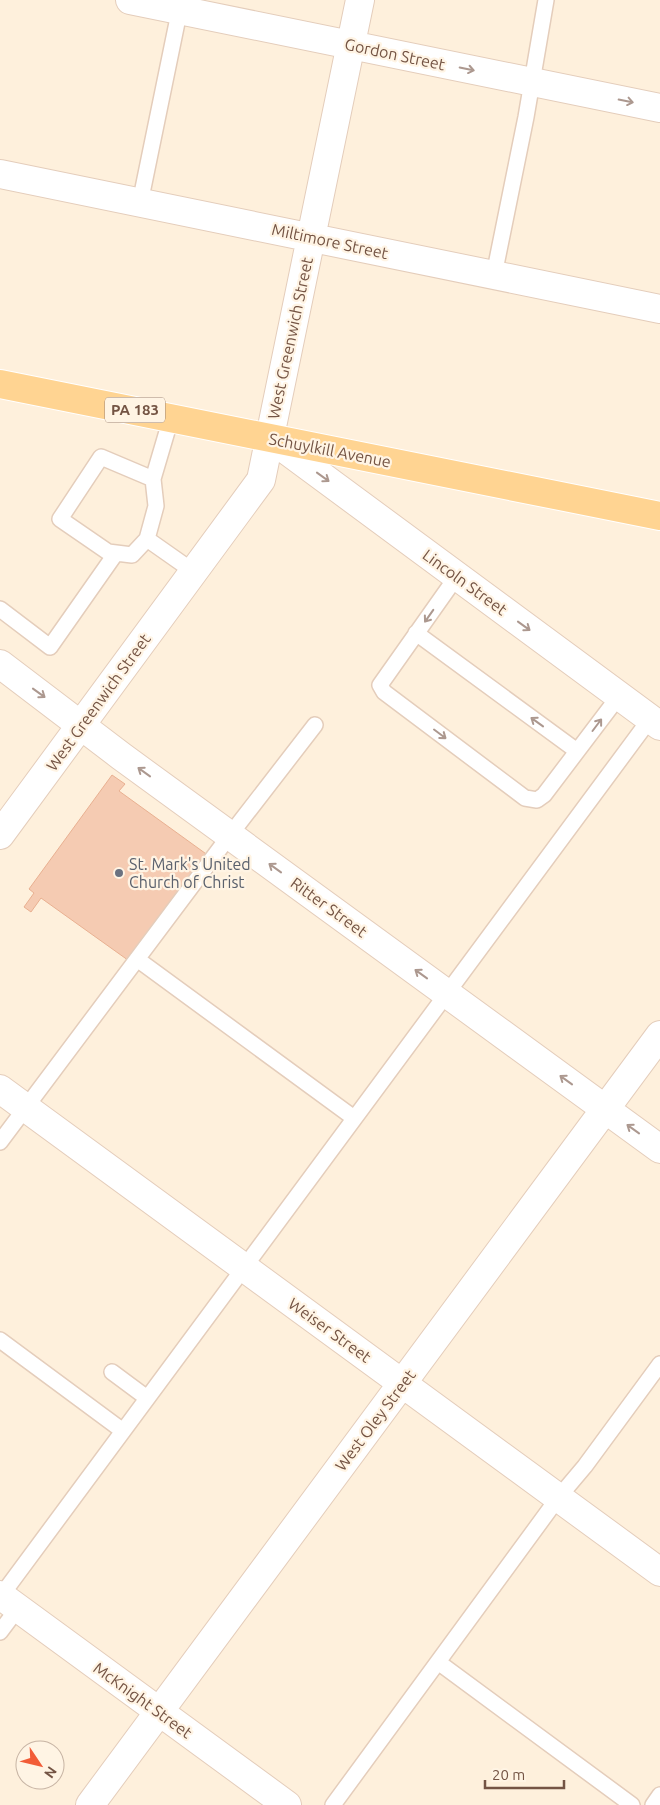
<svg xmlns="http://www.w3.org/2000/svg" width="660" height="1805" font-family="Ubuntu,sans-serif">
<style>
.building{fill:#f5cbb2;stroke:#e9b091}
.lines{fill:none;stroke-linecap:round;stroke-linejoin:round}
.lane-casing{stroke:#e4cdbb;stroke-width:18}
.street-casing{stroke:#e4cdbb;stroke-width:30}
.primary-casing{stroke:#fff;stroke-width:30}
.lane{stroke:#fff;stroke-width:15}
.street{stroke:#fff;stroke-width:28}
.primary{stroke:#ffd492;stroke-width:28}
.oneway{stroke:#ac988f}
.worship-dot{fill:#6b7280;stroke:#fff4e4;stroke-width:2}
.labels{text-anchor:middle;stroke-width:4.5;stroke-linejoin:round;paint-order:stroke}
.shield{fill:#fff4e4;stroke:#9e8474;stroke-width:1}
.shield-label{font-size:15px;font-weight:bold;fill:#745444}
.street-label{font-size:16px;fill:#745444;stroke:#fff4e4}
.worship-label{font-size:16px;fill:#5b616d;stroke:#fff4e4;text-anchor:start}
</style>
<rect width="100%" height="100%" fill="#fef0dc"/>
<!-- building -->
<path class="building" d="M112,775L125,784L119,791L209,856L132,963L41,898L31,912L24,907L34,893L29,889Z"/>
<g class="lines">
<!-- lane casing -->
<g class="lane-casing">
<path id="lane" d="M140,203L181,3
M494,275L526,117L546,0
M153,479L171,418
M147,539L156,506L153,479L101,457L60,519L108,552L132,555L147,539L194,572
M457,576L380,685L384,692L525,798L537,800L544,795L619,696
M0,609L50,647L116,553
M416,633L577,751
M137,959L354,1118
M0,1142L230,835L315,725
M0,1340L123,1431
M112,1372L147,1398
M1,1596L650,719
M0,1632L18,1608
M438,1662L632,1805
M333,1805L558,1498L585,1466L660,1364
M653,1805L660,1795"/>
</g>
<!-- street casing -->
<g class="street-casing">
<path id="street" d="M130,0L660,108
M0,174L660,309
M270,438L660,726
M0,664L121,756L660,1149
M0,835L261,480L360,0
M0,1089L660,1572
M0,1595L287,1805
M90,1805L660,1035"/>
</g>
<!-- primary casing -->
<g class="primary-casing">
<path id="primary" d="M0,384L660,516"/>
</g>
<!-- lane -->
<use href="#lane" class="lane"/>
<!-- street -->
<use href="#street" class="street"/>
<!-- primary -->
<use href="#primary" class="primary"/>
</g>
<!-- one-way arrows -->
<defs><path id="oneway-shaft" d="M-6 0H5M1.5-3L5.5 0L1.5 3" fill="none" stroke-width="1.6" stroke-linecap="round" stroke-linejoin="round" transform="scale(1.25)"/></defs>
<g class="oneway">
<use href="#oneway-shaft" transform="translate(467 69) rotate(12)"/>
<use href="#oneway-shaft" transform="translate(626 101) rotate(11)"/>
<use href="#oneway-shaft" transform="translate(323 477) rotate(36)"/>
<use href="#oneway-shaft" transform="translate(429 616) rotate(125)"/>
<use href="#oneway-shaft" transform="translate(524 626) rotate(36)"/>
<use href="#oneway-shaft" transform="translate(39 693) rotate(36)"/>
<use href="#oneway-shaft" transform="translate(537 722) rotate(-144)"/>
<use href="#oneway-shaft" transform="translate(597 725) rotate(-53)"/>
<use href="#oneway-shaft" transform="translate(440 734) rotate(37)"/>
<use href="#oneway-shaft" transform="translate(144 772) rotate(-144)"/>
<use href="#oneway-shaft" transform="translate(275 868) rotate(-144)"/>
<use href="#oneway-shaft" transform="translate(421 974) rotate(-144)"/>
<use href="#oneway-shaft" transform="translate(566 1080) rotate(-144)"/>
<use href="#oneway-shaft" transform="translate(633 1129) rotate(-144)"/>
</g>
<!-- markers -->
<circle class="worship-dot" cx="119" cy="873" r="5"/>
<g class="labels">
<!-- shield labels -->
<rect class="shield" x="105" y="397.5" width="60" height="25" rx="4"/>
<g class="shield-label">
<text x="135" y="415">PA 183</text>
</g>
<!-- street labels -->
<g class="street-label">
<text transform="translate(395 54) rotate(12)" y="6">Gordon Street</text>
<text transform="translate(330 241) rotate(12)" y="6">Miltimore Street</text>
<text transform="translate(290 338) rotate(-78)" y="6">West Greenwich Street</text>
<text transform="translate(330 450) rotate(11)" y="6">Schuylkill Avenue</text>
<text transform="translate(465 582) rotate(36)" y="6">Lincoln Street</text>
<text transform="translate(98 702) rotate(-54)" y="6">West Greenwich Street</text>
<text transform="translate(329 907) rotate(36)" y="6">Ritter Street</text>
<text transform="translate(330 1330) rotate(36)" y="6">Weiser Street</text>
<text transform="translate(375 1420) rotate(-53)" y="6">West Oley Street</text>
<text transform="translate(143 1700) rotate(36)" y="6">McKnight Street</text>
</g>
<!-- worship labels -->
<g class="worship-label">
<text x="129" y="870">St. Mark's United<tspan x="129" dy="18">Church of Christ</tspan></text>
</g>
</g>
<!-- north arrow -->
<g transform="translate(40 1765) rotate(125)"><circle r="24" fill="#fff4e4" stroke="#c7b4a4"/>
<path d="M0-4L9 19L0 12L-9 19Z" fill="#f25c37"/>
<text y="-8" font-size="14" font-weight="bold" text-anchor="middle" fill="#745444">N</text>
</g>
<!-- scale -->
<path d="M485 1780v8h79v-8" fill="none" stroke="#745444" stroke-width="2.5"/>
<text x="492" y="1780" font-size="15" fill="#745444" stroke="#fff4e4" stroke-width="4" paint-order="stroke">20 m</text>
</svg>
